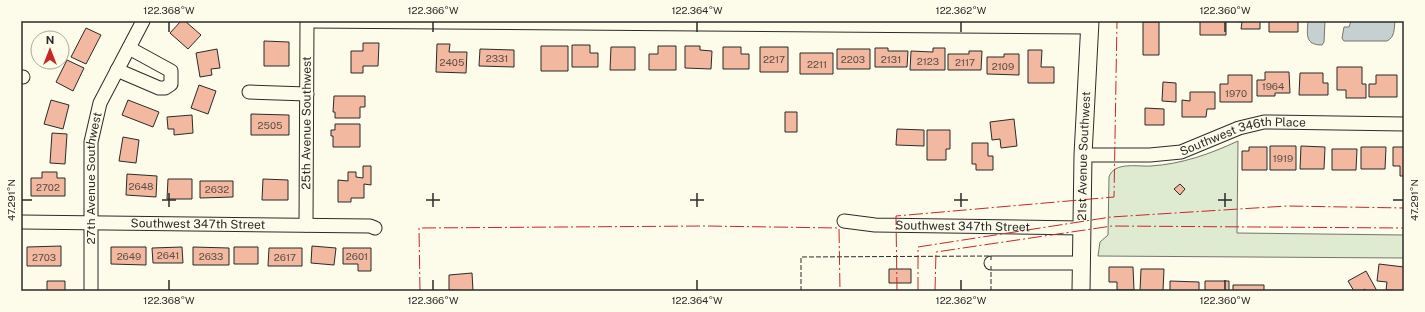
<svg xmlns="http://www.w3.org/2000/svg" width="1425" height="312" font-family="'Public Sans',sans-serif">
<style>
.green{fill:#deebd1;stroke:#74746e}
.water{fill:#c7d0d0;stroke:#74746e}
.building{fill:#f2b8a0;stroke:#2b2b2b}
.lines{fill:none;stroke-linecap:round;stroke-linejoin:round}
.minor-casing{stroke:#2b2b2b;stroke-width:15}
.major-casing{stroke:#2b2b2b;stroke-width:19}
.minor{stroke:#fdfbea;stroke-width:13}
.major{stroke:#fdfbea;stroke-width:17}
.fence{stroke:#2b2b2b;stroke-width:1;stroke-dasharray:5 2;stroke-linecap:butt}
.power{stroke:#c62828;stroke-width:1;stroke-dasharray:14 3 2 3;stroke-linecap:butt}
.ticks{fill:none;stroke:#2b2b2b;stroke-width:1.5}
.labels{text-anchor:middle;stroke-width:3;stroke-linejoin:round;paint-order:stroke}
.number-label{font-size:10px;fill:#5d4e48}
.street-label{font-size:12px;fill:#2b2b2b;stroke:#fdfbea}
.neatline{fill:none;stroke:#2b2b2b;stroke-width:1.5}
.ticks-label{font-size:10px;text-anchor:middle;fill:#2b2b2b}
</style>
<rect width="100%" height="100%" fill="#fdfbea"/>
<!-- green -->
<path class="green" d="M1238,141L1237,233L1404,235V258L1098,256L1100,242L1108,235L1109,177C1114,161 1139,167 1151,166C1182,164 1210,154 1238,141Z"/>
<!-- water -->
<path class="water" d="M1308,21H1325L1324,42L1322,45C1305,45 1307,35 1308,21Z
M1351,21H1395C1394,29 1395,37 1387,41H1344L1342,38L1344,27H1349Z"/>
<!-- building -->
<path class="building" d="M181,21H185L201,35L188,49L170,33Z
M1200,21H1226V35H1200Z
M1232,21H1260V29H1241L1242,22Z
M1269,21H1298V32H1269Z
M1143,22H1159V55H1143Z
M86,28L101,35L86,64L71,57Z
M264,41L289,42V66H264Z
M363,43H379L378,66H363V73H351V51H363Z
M437,44H450L449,52H467L466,73L436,72Z
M572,45H590V53H598V67H572Z
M541,46H568V71H541Z
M658,46H676V70H649V54H658Z
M685,46H700V50L712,51L711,69L685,68Z
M611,47H635V70H610Z
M723,47H741V54H749V69H723Z
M760,47H788V72H760Z
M875,48H888V51H908L907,67H875Z
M933,48H945V70H910L911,51L933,52Z
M217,49L220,68L211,69L212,75L200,77L196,53Z
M480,49L514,50V67L479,66Z
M837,49H870V69H837Z
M1028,50H1042L1041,67H1054V83H1028Z
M969,51H982L981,70H948V54H969Z
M800,53H833V74H800Z
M1004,54H1019V75L987,74V57H1004Z
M67,60L84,68L73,91L56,82Z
M1337,67H1362V84H1366V98H1346V90H1337Z
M1265,72H1289L1290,93H1275V96H1257V80H1265Z
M1300,73H1323V83H1328V95H1299Z
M1228,75H1252V102H1220V84H1228Z
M1376,75H1397V97H1369V84H1376Z
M1163,82L1176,83V102L1162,101Z
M199,85L216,91L208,114L191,108Z
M1190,92H1215V109H1207L1206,117H1182V100L1190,101Z
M334,96H365V107H360V118H335V112H333Z
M51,100L69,105L63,129L44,124Z
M128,100L159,112L153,127L122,115Z
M1145,108L1164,109V125H1145Z
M785,112H797V132H785Z
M251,114L289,115V135H251Z
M192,115L193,133L174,135V129H168L167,117Z
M1014,119L1017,146L1001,148L1000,139L992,140L990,122Z
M335,124H360V147H333V136H331V130H335Z
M897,129L924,130V146L896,145Z
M927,130H950V149H946V160H927Z
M52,133L67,134L65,164L50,163Z
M123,137L139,140L136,163L119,161Z
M972,143H988V156H993V170H976V164H972Z
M1270,146H1296V170H1270Z
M1301,146L1325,147L1324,169H1300Z
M1249,147H1267V170H1242V151H1249Z
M1361,147H1386L1385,169H1361Z
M1393,147H1404V176H1400V166H1393Z
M1332,149H1357L1356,170H1332Z
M363,166H371V185L364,184V198H351V202H338V180L348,181V172H356V177L363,178Z
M42,172H57V178H65V196H31V178H42Z
M127,174L157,176L156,197L126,195Z
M168,179H192V199H167Z
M263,179L288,180V200H262Z
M200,181H233V197L200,198Z
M1180,184L1185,189L1180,195L1174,189Z
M61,246V266H27V247Z
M312,246L336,248L334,265L311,263Z
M111,247H146V265L111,264Z
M182,247L183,263H153L152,248Z
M193,247L229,248V265H193Z
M234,247H258V264H234Z
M269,248H302V266H268Z
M343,248H371V271H358V264H343Z
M1379,264L1404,267V291L1386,290L1387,282L1377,281Z
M1109,267H1133L1134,290H1117V282H1109Z
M889,269H911V283H889Z
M1141,269H1164L1163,291H1140Z
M1366,271L1377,291H1366L1365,289L1362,291H1354L1348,281Z
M472,273L473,291L449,290V275Z
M47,281H65V291H47Z
M1170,281L1199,282V291H1170Z
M1205,281H1229V291H1205Z
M1233,285H1264V291H1233Z"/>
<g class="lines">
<!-- minor casing -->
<g class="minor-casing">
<g id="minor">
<path d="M307,21L1090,27"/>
<path d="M117,70L159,88H165L171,84V71L129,48"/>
<path d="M21,77H23"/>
<path d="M249,92L307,94"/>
<path id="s1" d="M1083,155H1150L1181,152L1239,128L1264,122L1404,124"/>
<path id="s2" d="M844,221L875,225L1082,228"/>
<path id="s3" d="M21,222L370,226L375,228"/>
<path id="s4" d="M306,225L307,21"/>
<path d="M991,263H1082"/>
<path id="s5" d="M91,291V142L100,103L143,21"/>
</g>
</g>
<!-- major casing -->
<g class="major-casing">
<g id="major">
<path id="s6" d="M1081,291L1083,155L1090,21"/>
</g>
</g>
<!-- minor -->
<use href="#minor" class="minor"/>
<!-- major -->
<use href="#major" class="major"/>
<!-- fence -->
<path class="fence" d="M801,291V257L991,256V260
M991,291V266"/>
<!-- power -->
<path class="power" d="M932,290V291
M951,290V291
M420,291L419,228L706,226L839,228L840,291
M897,291L896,216L1114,197L1117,21
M918,291V247L1111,217L1287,206L1404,208
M935,291L936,252L1112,226L1404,228"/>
</g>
<!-- ticks -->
<path class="ticks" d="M169,22V32M433,22V32M697,22V32M961,22V32M1225,22V32M169,193V207M433,193V207M697,193V207M961,193V207M1225,193V207M22,200H32M162,200H176M426,200H440M690,200H704M954,200H968M1218,200H1232M1393,200H1403M169,280V290M433,280V290M697,280V290M961,280V290M1225,280V290"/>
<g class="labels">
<!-- number labels -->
<g class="number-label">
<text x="497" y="62">2331</text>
<text x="774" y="63">2217</text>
<text x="853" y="63">2203</text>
<text x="891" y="63">2131</text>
<text x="928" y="65">2123</text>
<text x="452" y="66">2405</text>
<text x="965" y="66">2117</text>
<text x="817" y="68">2211</text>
<text x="1003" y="70">2109</text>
<text x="1273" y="90">1964</text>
<text x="1236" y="97">1970</text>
<text x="270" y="129">2505</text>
<text x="1283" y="162">1919</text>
<text x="141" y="190">2648</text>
<text x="48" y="191">2702</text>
<text x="217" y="193">2632</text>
<text x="168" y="259">2641</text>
<text x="129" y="260">2649</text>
<text x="211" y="260">2633</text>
<text x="357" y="260">2601</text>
<text x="44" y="261">2703</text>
<text x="285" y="261">2617</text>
</g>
<!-- street labels -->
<g class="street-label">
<text dy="4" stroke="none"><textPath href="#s4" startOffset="102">25th Avenue Southwest</textPath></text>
<text dy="4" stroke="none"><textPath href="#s1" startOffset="163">Southwest 346th Place</textPath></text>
<text dy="4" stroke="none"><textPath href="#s6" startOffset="135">21st Avenue Southwest</textPath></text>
<text dy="4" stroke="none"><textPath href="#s5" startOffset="113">27th Avenue Southwest</textPath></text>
<text dy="4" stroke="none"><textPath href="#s3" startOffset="177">Southwest 347th Street</textPath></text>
<text dy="4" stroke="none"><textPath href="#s2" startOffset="119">Southwest 347th Street</textPath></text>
</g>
</g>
<!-- border -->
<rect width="1425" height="312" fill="none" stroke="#fdfbea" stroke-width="44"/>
<!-- north arrow -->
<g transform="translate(50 50)"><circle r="19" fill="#fdfbea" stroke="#a9a89e"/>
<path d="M0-3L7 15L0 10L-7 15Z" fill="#c62828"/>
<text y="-6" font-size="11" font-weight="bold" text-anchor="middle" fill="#2b2b2b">N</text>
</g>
<rect x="22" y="22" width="1381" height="268" class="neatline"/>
<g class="ticks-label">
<text x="169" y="14">122.368°W</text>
<text x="433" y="14">122.366°W</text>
<text x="697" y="14">122.364°W</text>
<text x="961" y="14">122.362°W</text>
<text x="1225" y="14">122.360°W</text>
<text transform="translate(11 200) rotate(-90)" y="4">47.291°N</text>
<text transform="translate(1414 200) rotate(-90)" y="4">47.291°N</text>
<text x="169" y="304">122.368°W</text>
<text x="433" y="304">122.366°W</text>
<text x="697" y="304">122.364°W</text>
<text x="961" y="304">122.362°W</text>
<text x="1225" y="304">122.360°W</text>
</g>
</svg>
